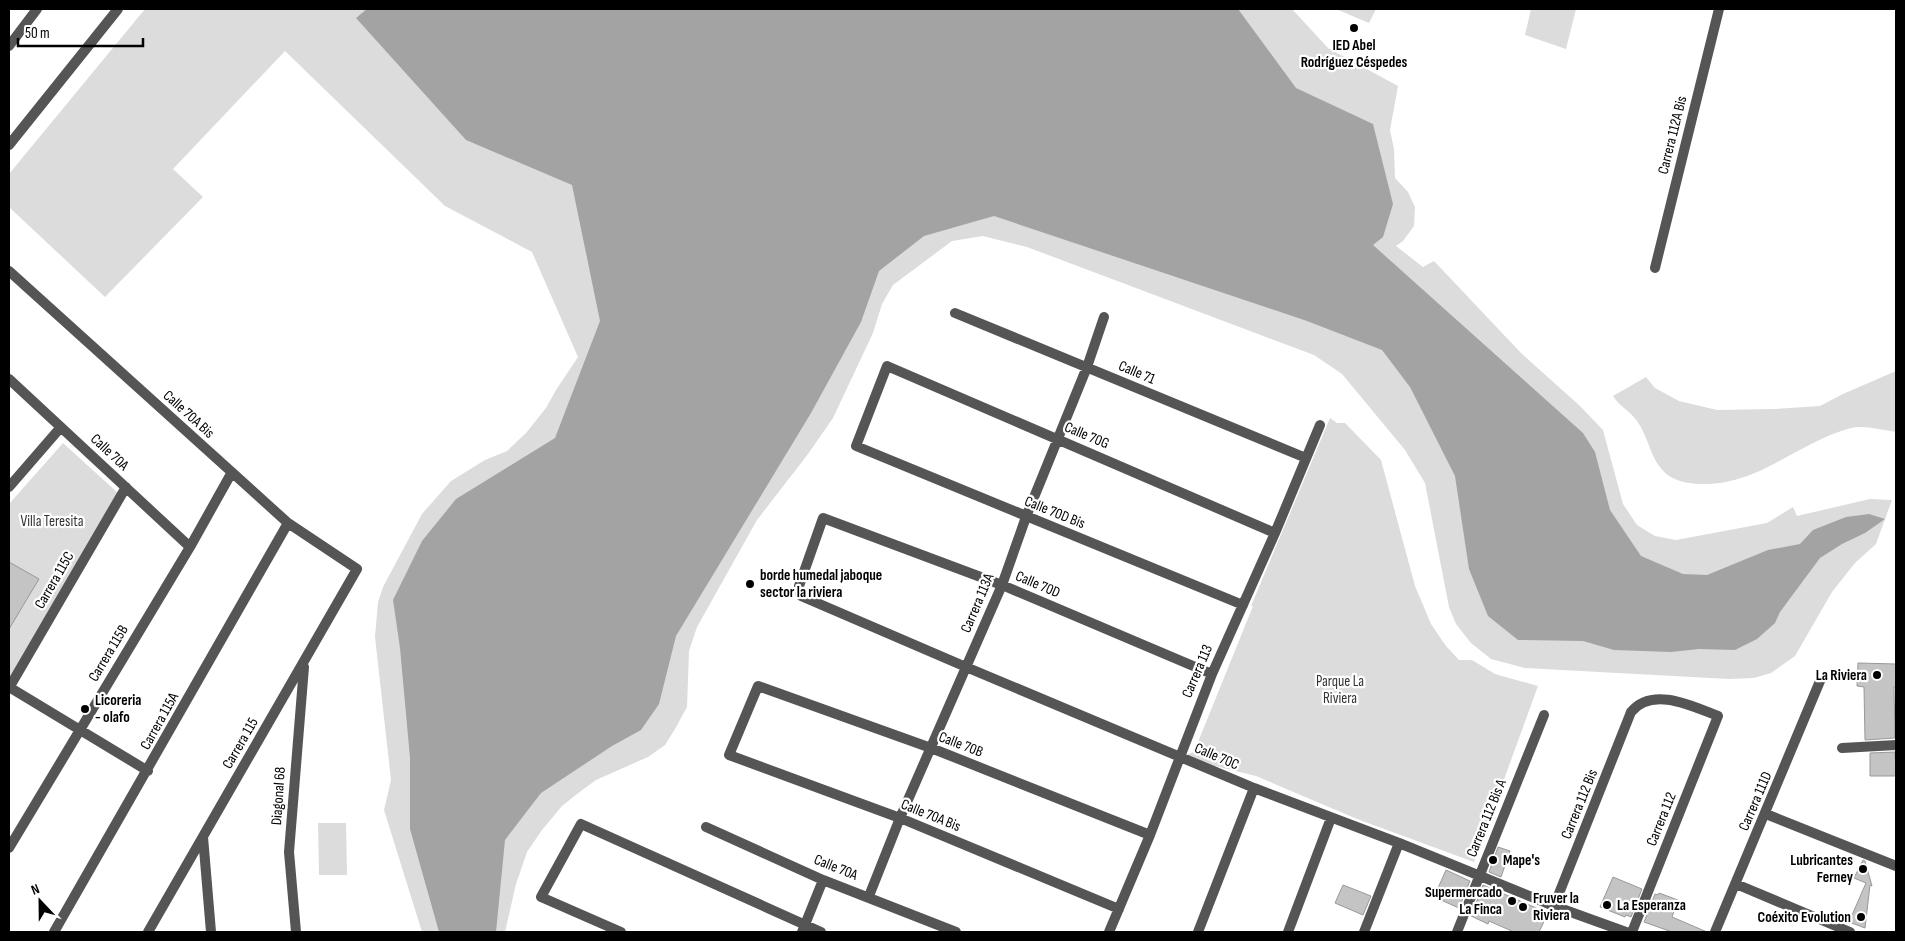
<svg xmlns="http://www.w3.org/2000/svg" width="1905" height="941" font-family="'Sofia Sans Condensed',sans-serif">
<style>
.green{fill:#dcdcdc}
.water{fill:#a3a3a3}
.building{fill:#c4c4c4;stroke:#999}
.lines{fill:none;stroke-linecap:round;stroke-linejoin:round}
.street{stroke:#555;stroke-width:10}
.poi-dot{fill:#000;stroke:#fff;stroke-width:2}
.labels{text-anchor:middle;stroke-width:4.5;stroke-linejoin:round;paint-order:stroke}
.poi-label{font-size:15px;font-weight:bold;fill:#000;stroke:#fff;text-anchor:start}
.street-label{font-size:15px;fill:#000;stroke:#fff}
.park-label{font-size:15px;fill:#333;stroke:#fff}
</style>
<rect width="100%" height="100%" fill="#fff"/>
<!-- green -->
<path class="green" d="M145,9H1292L1328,48L1398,86L1390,130L1394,149L1395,178L1408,192L1415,207L1414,226L1403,241L1396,246L1423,267L1434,261L1521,353L1580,406L1603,430L1623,504L1637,525L1655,536L1676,540L1767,523L1793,507L1797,516L1870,499L1892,500L1876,544L1855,563L1832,592L1795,656L1771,673L1754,678L1729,679L1525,668L1491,659L1471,643L1456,624L1449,607L1425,483L1405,450L1342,374L1314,355L1027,247L983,236L952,241L893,285L882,304L873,333L833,418L808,454L757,520L697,627L689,651L687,707L675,729L665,745L648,757L596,780L577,794L562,806L542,830L527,852L516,884L505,932H422L384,810L391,780L375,637L378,602L383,587L422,514L451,481L485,460L507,451L526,433L546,408L556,390L578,357L532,252L445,206L285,51L173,169L203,197L105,297L9,207V174Z
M1336,9H1376L1369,23Z
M1531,9H1576L1566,49L1525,35Z
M1896,371V432C1882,430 1864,425 1851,428C1798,442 1760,485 1702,484C1691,484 1679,482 1669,476C1650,462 1650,439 1637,421C1630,411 1619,406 1613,396L1646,377L1655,388L1679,401L1717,410L1775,409L1820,406L1843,394Z
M1330,418L1337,423H1345L1381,460L1415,586L1431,624L1446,646L1459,660H1472L1495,674L1538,686L1474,862L1357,819L1256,776L1178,757L1194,752L1253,606H1251Z
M63,443L118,493L9,680V504Z
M318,823H346L347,875H319Z"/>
<!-- water -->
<path class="water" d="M367,9H1238L1296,88L1373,124L1393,204L1383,237L1373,245L1583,433L1595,452L1610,510L1641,556L1683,574L1707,575L1768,550L1800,544L1813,530L1846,517L1869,514L1885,519L1865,533L1842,544L1820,558L1780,612L1775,623L1757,639L1735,650L1699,649L1671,652L1614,650L1583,641L1518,640L1488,616L1469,569L1455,476L1410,387L1382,350L1307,321L994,216L924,236L879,271L861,322L811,413L676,636L659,704L641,730L612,746L541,793L505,840L496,932H439L410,829V758L400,648L393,600L422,541L456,499L555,438L600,321L572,185L466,140L356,18Z"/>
<!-- building -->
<path class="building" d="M9,562L39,579L9,629Z
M1858,663L1896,664V687H1894L1895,738L1865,740L1864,687L1857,686Z
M1895,752L1896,776H1870V753Z
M1498,847L1510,851L1501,877L1489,872Z
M1863,860L1865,861L1872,886L1870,885L1865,928L1849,922L1866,883L1854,878Z
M1446,870L1470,881L1459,908L1434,897Z
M1613,877L1642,889L1631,917L1626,915L1625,917L1600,907Z
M1343,885L1371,896L1363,915L1335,903Z
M1483,885L1548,913L1539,932H1514L1489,921L1488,924L1471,916Z
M1659,893L1678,900L1672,917L1707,932H1672L1644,922L1655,894L1658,895Z"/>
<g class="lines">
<!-- street -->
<path class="street" d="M9,46L37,9
M9,145L118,9
M1655,268L1719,9
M9,271L288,523L357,569L148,932
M955,313L1306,458
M9,379L190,547
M9,487L61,427
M1243,605L856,446L887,366L1275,533
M1212,674L1002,585L823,518L799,586V590L801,596L966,667L1254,788L1399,843L1554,906L1626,932
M9,687L148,771
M9,688L126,487
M1842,748L1896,745
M1766,814L1896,866
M706,827L823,880L956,932
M203,837L211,932
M9,848L190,547L232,472
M1736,884L1850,932
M869,896L900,818L1002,585L1026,517L1087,367L1104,317
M1554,906L1631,712C1652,686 1692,706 1718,716L1632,932
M1119,909L900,818L729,755L758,686L931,748L1150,835
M54,932L288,523
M296,932L289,852L304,667
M621,932L541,897L581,824L821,932
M802,932L823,880
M1109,932L1150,835L1212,674L1275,533L1320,425
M1198,932L1254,788
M1288,932L1331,818
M1364,932L1399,843
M1457,932L1544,715
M1715,932L1820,681"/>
</g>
<!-- markers -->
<g class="poi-dot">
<circle cx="1354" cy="28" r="5"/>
<circle cx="750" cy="584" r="5"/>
<circle cx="1877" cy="675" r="5"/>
<circle cx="85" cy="709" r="5"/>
<circle cx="1493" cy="860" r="5"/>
<circle cx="1863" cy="869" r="5"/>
<circle cx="1512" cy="901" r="5"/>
<circle cx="1607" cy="905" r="5"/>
<circle cx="1523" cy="907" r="5"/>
<circle cx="1861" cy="917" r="5"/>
</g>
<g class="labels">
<!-- poi labels -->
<g class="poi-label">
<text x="1354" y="50" text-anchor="middle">IED Abel<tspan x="1354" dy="17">Rodríguez Céspedes</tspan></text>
<text x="760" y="580">borde humedal jaboque<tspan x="760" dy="17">sector la riviera</tspan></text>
<text x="1867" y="680" text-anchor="end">La Riviera</text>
<text x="95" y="705">Licoreria<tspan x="95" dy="17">- olafo</tspan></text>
<text x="1503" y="865">Mape's</text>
<text x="1853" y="865" text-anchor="end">Lubricantes<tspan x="1853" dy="17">Ferney</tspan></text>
<text x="1502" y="897" text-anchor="end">Supermercado<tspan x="1502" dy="17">La Finca</tspan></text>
<text x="1533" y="903">Fruver la<tspan x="1533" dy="17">Riviera</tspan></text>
<text x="1617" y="910">La Esperanza</text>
<text x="1851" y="922" text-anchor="end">Coéxito Evolution</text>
</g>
<!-- street labels -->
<g class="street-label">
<text transform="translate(1672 135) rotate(-76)" y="5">Carrera 112A Bis</text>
<text transform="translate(1137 372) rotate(23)" y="5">Calle 71</text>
<text transform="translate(189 414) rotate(42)" y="5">Calle 70A Bis</text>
<text transform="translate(1087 435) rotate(23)" y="5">Calle 70G</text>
<text transform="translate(110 452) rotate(43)" y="5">Calle 70A</text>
<text transform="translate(1055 512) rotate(22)" y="5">Calle 70D Bis</text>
<text transform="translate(54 580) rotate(-60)" y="5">Carrera 115C</text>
<text transform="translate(1038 584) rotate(23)" y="5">Calle 70D</text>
<text transform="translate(977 603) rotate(-67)" y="5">Carrera 113A</text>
<text transform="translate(108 653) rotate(-59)" y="5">Carrera 115B</text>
<text transform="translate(1197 671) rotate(-67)" y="5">Carrera 113</text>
<text transform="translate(159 721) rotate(-61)" y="5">Carrera 115A</text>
<text transform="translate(240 743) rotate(-60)" y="5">Carrera 115</text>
<text transform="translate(961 744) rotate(21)" y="5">Calle 70B</text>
<text transform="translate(1217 756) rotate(23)" y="5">Calle 70C</text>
<text transform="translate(278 796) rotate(-86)" y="5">Diagonal 68</text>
<text transform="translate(1755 801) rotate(-67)" y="5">Carrera 111D</text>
<text transform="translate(1579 804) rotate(-68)" y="5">Carrera 112 Bis</text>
<text transform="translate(931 815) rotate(22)" y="5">Calle 70A Bis</text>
<text transform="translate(1486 818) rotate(-68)" y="5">Carrera 112 Bis A</text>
<text transform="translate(1661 819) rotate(-68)" y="5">Carrera 112</text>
<text transform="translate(836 867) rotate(22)" y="5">Calle 70A</text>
</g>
<!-- park labels -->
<g class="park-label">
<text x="52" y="526">Villa Teresita</text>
<text x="1340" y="686">Parque La<tspan x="1340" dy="17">Riviera</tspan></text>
</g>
</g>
<!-- border -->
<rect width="1905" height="941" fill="none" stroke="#000000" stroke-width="20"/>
<!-- north arrow -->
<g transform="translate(40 901) rotate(338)" stroke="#ffffff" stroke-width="4" paint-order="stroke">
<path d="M0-4L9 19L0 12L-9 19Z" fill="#000000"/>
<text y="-8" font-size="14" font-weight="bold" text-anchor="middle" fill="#000000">N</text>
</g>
<!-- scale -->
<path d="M18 38v8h125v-8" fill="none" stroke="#000000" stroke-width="2.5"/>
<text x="25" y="38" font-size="15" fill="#000000" stroke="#ffffff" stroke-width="4" paint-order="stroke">50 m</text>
</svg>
